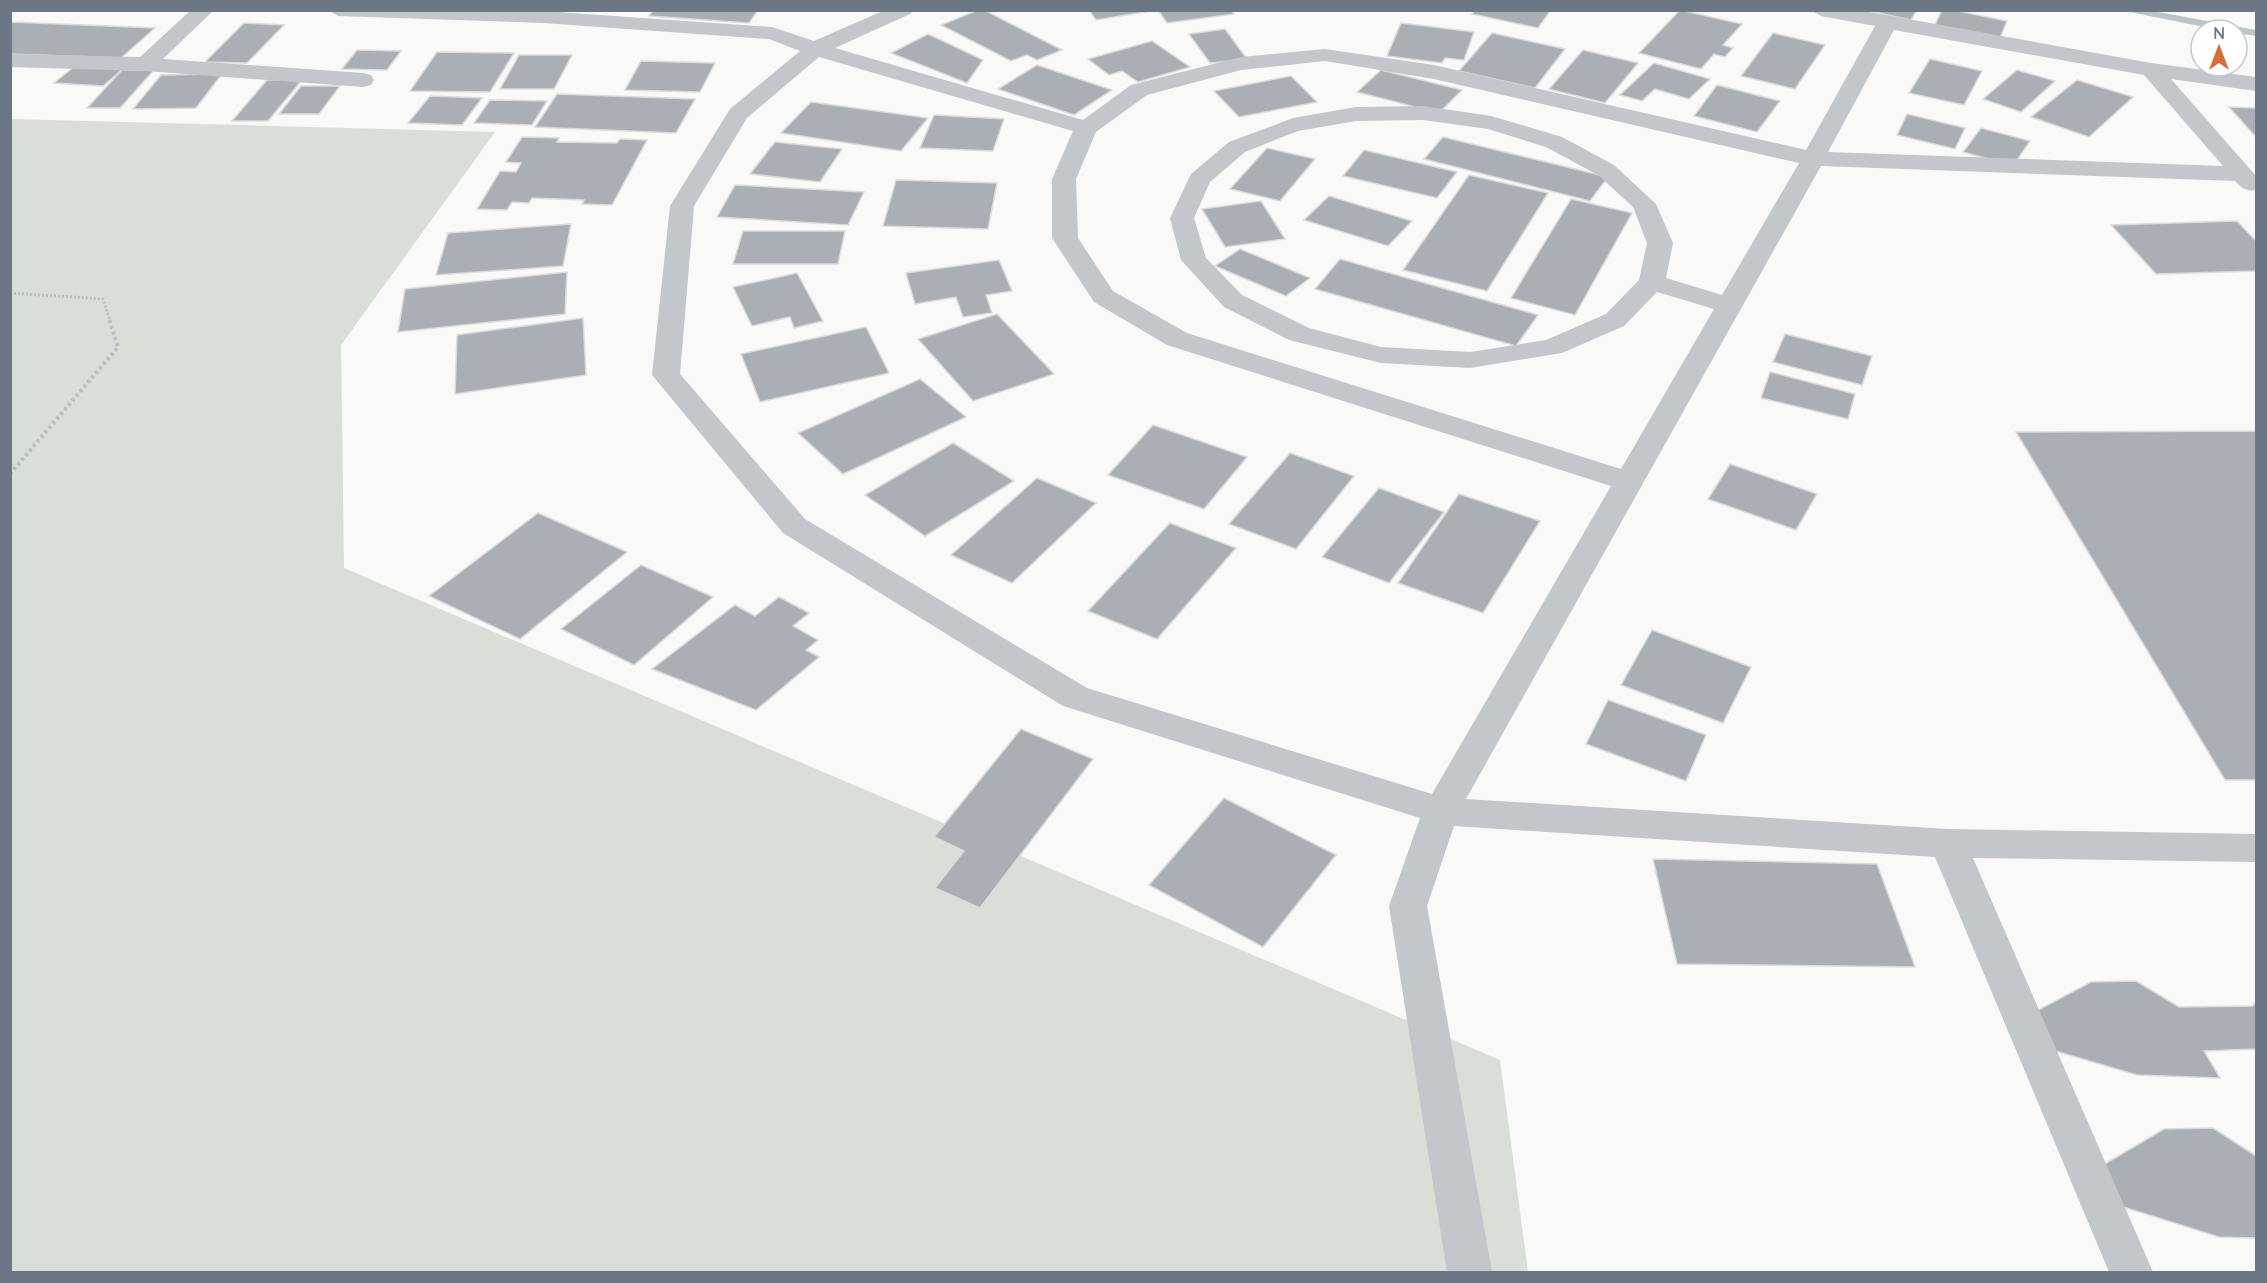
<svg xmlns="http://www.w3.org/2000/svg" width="2267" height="1283" font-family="Quicksand,sans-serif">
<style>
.green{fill:#d9ded7}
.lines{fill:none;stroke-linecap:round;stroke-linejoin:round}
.stream{fill:#bbc4c9;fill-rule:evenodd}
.building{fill:#a9afb5;stroke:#dbdbd9;stroke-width:1.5}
.path-far1{stroke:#bbbdc0;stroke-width:3;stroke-dasharray:2 2;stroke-linecap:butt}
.path{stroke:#bbbdc0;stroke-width:4;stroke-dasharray:3 3;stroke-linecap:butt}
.street{fill:#c3c6ca;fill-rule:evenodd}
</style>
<rect width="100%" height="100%" fill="#f9f9f7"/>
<!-- green -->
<path class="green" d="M11,119L495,132L341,345L344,568L1500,1060L1528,1272H11Z"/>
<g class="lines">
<!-- stream -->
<path class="stream" d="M2120,10H2147L2256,30V36L2237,33V30H2219Z"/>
</g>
<!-- building -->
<path class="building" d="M653,10H758L749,23L649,16Z
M978,10H984L1062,50L1037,60L1027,55L1011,61L941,25Z
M1089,10H1144L1145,12L1096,20Z
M1158,10H1231L1234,14L1167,23Z
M1475,10H1551L1538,28L1472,14Z
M1680,10L1742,24L1723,45L1733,48L1725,57L1714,54L1701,69L1639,53Z
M1866,10H1917L1911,20Z
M1942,10H1953L2007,21L2000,38L1935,25Z
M10,22L155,28L121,58L10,54Z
M244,23L284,25L247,63L205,62Z
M1401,23L1474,32L1464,60L1445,58L1442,63L1387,56Z
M1225,29L1247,59L1210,63L1189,34Z
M1492,33L1565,49L1535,88L1459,71Z
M1773,33L1825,45L1795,89L1741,76Z
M928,34L983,60L967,83L891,53Z
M1152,41L1190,67L1138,82L1122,71L1109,75L1088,59Z
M357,50L401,51L387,70L342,69Z
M1583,50L1638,63L1605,103L1549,89Z
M437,52L514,53L490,92L410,91Z
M519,55H572L554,89H500Z
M1930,59L1982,71L1964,105L1909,93Z
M641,61L715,63L700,92L625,90Z
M1654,63L1710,79L1689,99L1655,89L1642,101L1620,95Z
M1037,65L1112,90L1074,115L998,89Z
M75,66L123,69L103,86L54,83Z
M122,70H154L120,108H87Z
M1381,70L1462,90L1439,113L1357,92Z
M2017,70L2055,81L2021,112L1983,99Z
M222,74L196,108L133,109L161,75Z
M1291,76L1317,102L1239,117L1214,91Z
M267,80H302L268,121H232Z
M2077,80L2133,97L2089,137L2031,117Z
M1717,85L1780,101L1757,132L1694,116Z
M301,86H340L319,114H279Z
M557,94L695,99L676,133L535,127Z
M430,96L482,98L462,125L408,123Z
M490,100L547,101L532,125L474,123Z
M811,102L928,118L901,151L781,133Z
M2229,107L2256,108V137Z
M1907,114L1965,128L1955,149L1897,135Z
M934,115L1004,119L993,151L920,148Z
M1981,128L2030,141L2013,166L1963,152Z
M522,137L559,138L557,142L617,143L620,139L647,140L612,205L582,204L584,200L532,198L529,203L512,202L507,210L477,209L500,171L516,172L521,163L506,162Z
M1443,137L1608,177L1590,201L1424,159Z
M775,142L842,149L820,182L750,174Z
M1267,148L1315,159L1280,201L1230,189Z
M1364,150L1457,172L1437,198L1343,176Z
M1469,175L1548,193L1487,291L1403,270Z
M896,180L997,183L988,229L883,226Z
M735,185L864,192L848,225L717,217Z
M1329,196L1412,221L1388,246L1304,220Z
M1571,199L1632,213L1575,315L1511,298Z
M1261,201L1285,239L1225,247L1202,209Z
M2237,221L2256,241V271L2156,274L2111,225Z
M571,224L563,266L436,275L448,233Z
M743,231H845L838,264H733Z
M1240,249L1310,278L1286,296L1215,266Z
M1340,259L1538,315L1516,346L1315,289Z
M999,260L1012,291L986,295L992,313L963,317L956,297L915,304L906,273Z
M567,272L565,314L398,332L405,289Z
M797,273L823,321L794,328L790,317L752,326L733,287Z
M997,314L1054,374L973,401L918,339Z
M583,318L586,375L455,394L457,335Z
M866,327L889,373L760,402L741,354Z
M1785,334L1872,356L1862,385L1773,362Z
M1770,372L1855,394L1848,419L1761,398Z
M920,379L966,417L843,474L798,433Z
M1153,425L1247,457L1204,509L1108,475Z
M2256,431V780H2225L2016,432Z
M953,443L1014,481L925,536L865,495Z
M1290,453L1354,476L1296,549L1229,524Z
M1730,464L1817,494L1796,530L1708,499Z
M1037,478L1096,503L1012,583L951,555Z
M1379,488L1444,512L1389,583L1322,557Z
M1459,494L1540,521L1483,613L1398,583Z
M538,513L627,552L520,639L429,596Z
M1170,523L1236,548L1157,639L1088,611Z
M641,565L713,597L634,665L561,629Z
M779,597L809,613L793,626L818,640L806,650L819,657L756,710L652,669L735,605L755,616Z
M1652,630L1751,667L1723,723L1621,685Z
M1608,700L1706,735L1686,781L1586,744Z
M1021,729L1093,759L980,908L935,888L964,851L934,837Z
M1224,798L1336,855L1263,947L1149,885Z
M1653,859L1877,864L1915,967L1677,964Z
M2136,981L2179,1007L2253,1006L2256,1001V1049L2204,1051L2220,1078L2137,1075L2042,1047L2027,1016L2091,982Z
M2213,1128L2256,1156V1238L2219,1237L2114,1204L2098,1168L2164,1129Z"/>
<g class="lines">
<!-- path-far1 -->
<path class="path-far1" d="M10,293L103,299L110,321"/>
<!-- path -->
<path class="path" d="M10,474L118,347L109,319"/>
<!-- street -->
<path class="street" d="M191,10H214L163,59L363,73L371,75L374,80L371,85L363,87L145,71L10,67V54L140,57Z
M328,10L543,11L772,27L814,41L885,10H913L910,14L835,48L1083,120L1131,85L1241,57L1325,49L1434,65L1806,150L1875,26L1821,16L1811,10H1858L2151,63L2256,77V91L2171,79L2256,176V190C2246,192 2242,188 2235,181L1821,166L1466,799L1948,829L2256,834V862L1973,858L2153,1272H2109L1935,857L1454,826L1427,906L1492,1272H1447L1389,906L1420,818L1063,706L783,533L652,375L670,206L730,109L800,51L769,39L543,23L338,16ZM1894,30L2144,75L2223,166L1828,152ZM819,57L1073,131L1052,179V238L1094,302L1167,345L1611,486L1432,794L1087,688L805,519L680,374L694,206L747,118ZM1325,61L1434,79L1799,163L1722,295L1666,278L1673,243L1656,204L1614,165L1562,137L1491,116L1423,106L1356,107L1293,118L1229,142L1191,174L1170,218L1181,260L1224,307L1289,340L1381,363L1470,368L1562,353L1624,326L1657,292L1714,309L1621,469L1187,333L1113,291L1078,238L1076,179L1096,132L1147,95L1241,70ZM1423,120L1488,129L1546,147L1598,175L1633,207L1647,243L1639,280L1606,314L1546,340L1470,352L1381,347L1309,328L1242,295L1206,258L1194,218L1210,182L1245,152L1298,131L1356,121Z"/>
</g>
<!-- border -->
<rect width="2267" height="1283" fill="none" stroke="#6b7785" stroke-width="24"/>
<!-- north arrow -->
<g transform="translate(2219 48)"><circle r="28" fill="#ffffff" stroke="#c4c9ce" stroke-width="1.5"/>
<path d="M0-4.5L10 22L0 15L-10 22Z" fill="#d46f3d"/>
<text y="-9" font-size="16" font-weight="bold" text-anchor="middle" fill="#6b7785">N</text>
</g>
</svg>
